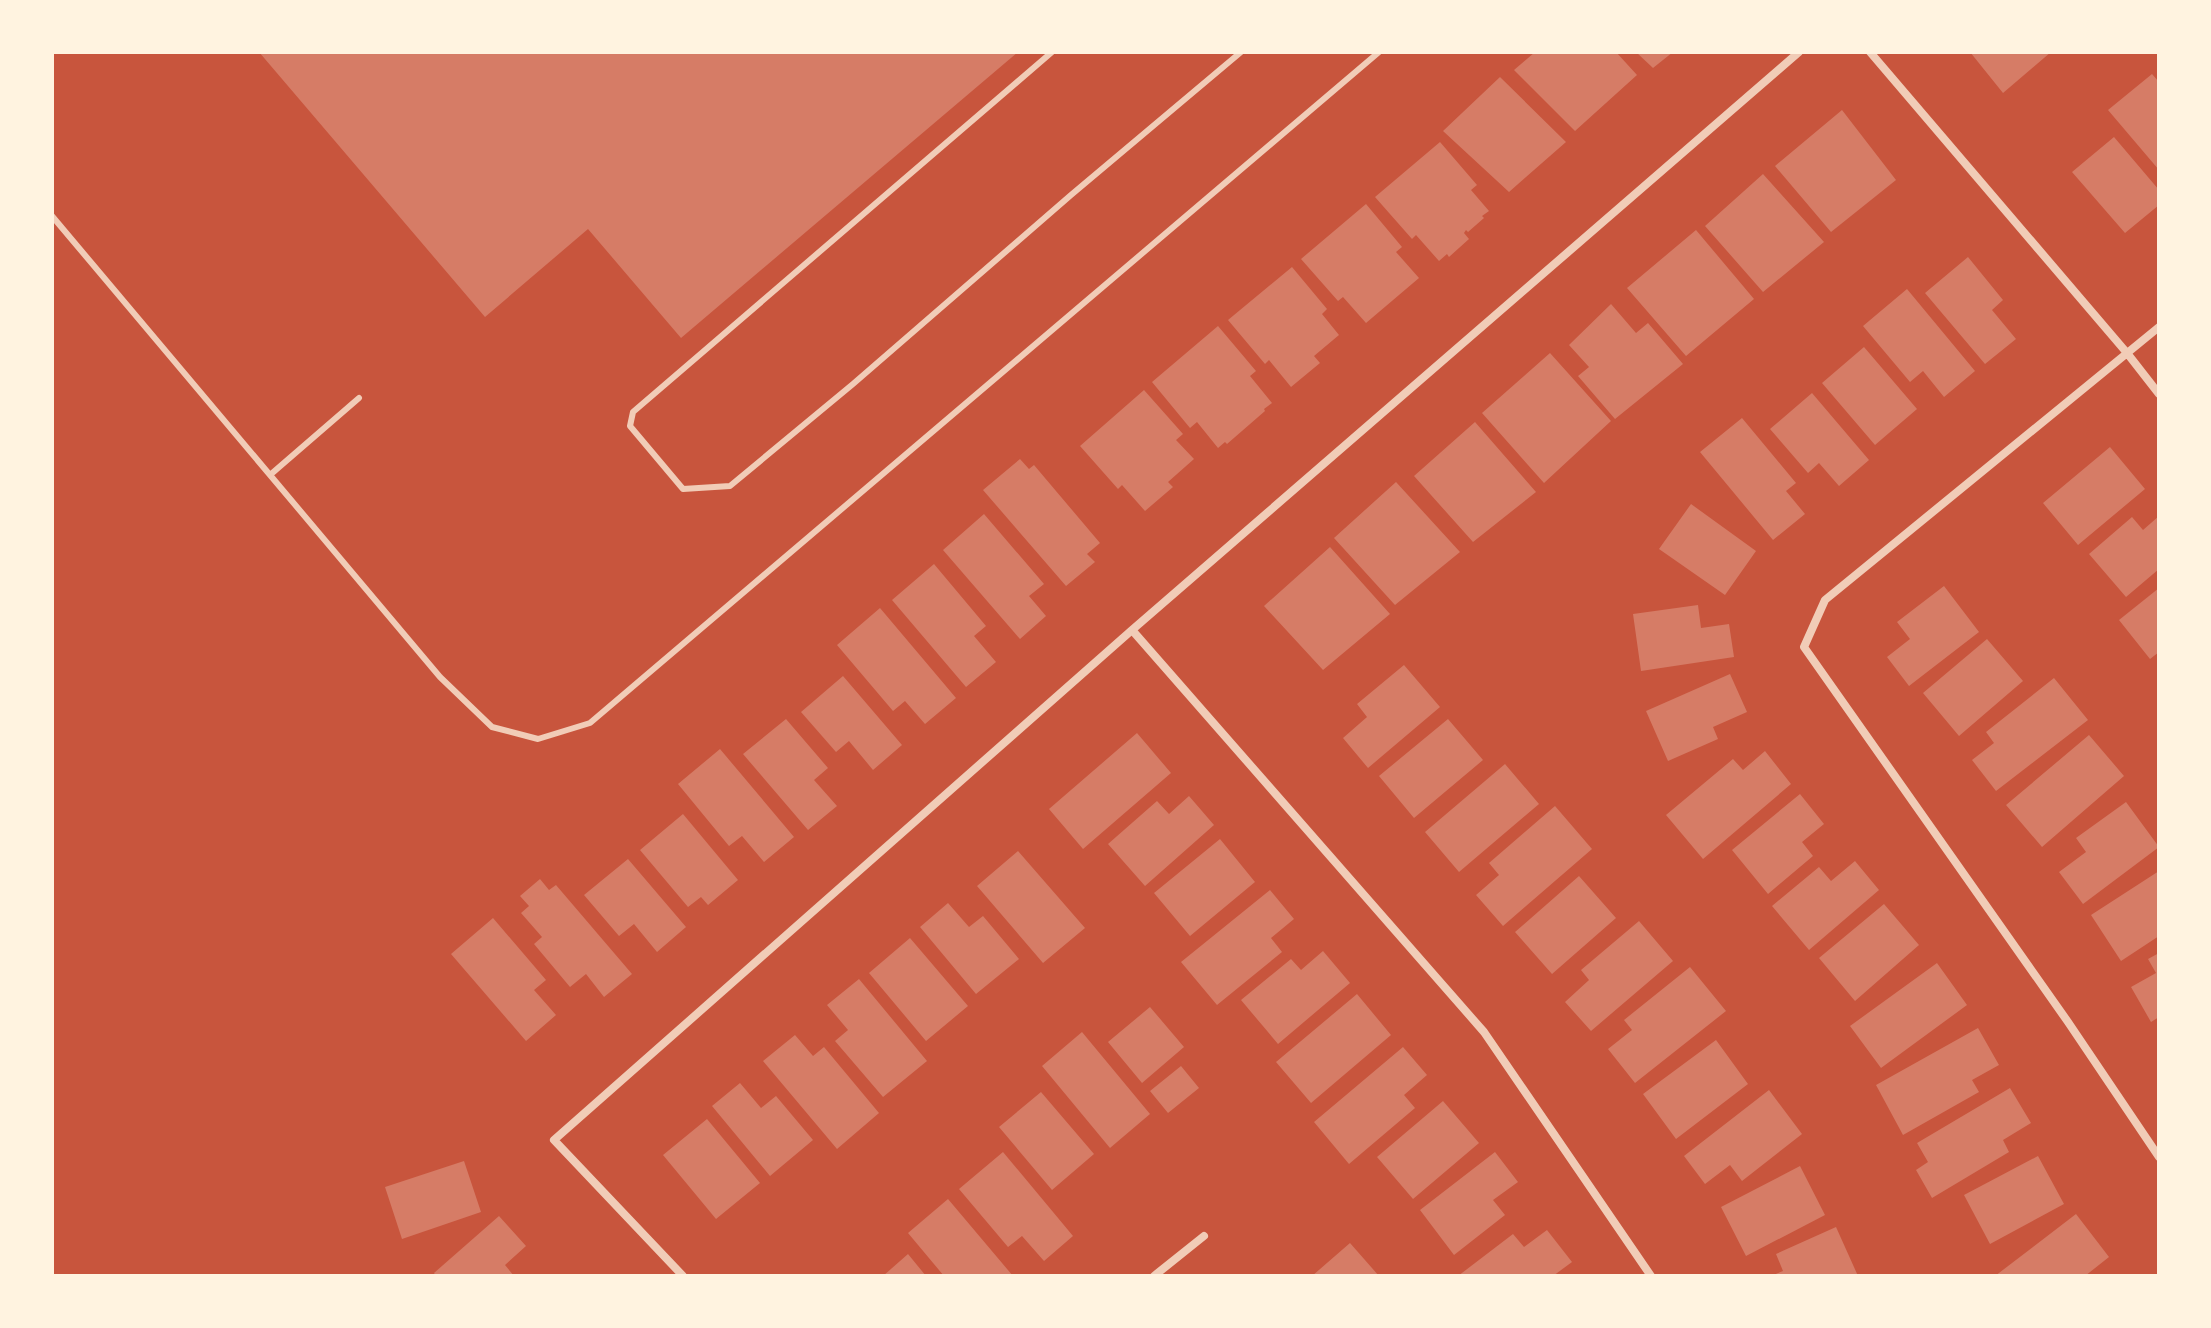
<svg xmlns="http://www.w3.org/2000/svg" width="2211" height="1328" font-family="Jost,sans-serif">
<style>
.building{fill:#d67c66}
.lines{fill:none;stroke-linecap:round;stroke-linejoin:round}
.service{stroke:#f1ccb7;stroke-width:6}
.minor{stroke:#f1ccb7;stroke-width:8}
</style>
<rect width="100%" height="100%" fill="#c8553d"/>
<!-- building -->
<path class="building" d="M259,52H1018L681,338L588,229L485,317Z
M1535,52H1616L1637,75L1575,131L1514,70Z
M1636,52H1673L1653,68Z
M1970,52H2051L2003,93Z
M2152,74L2159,82V170L2108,110Z
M1500,77L1566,142L1509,192L1443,131Z
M1842,110L1896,180L1831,232L1775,166Z
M2114,137L2159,190V205L2125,233L2072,172Z
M1440,142L1477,185L1471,190L1489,211L1482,216L1484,218L1468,232L1466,230L1464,233L1469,239L1449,257L1447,254L1439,261L1416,235L1412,239L1375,197Z
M1763,174L1824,242L1763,292L1705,226Z
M1366,204L1402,247L1396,252L1419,278L1366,323L1343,297L1338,301L1301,259Z
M1696,230L1754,299L1686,356L1627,288Z
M1968,257L2003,300L1992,310L2016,339L1985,364L1925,293Z
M1292,267L1327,309L1322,314L1339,335L1314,356L1320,363L1291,387L1269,360L1265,364L1228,320Z
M1907,289L1975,371L1944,397L1923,371L1910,382L1863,326Z
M1611,304L1636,333L1648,323L1683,364L1615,419L1578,376L1589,367L1569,345Z
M1218,326L1256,371L1250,376L1272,403L1264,409L1265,411L1227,444L1225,442L1218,448L1197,422L1190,428L1152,382Z
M1864,347L1917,409L1875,445L1822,383Z
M1550,353L1611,421L1544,483L1482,413Z
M1144,390L1183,434L1176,440L1194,459L1168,482L1173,487L1145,511L1122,485L1118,489L1080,446Z
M1812,393L1869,460L1839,486L1819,463L1808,473L1770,429Z
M1742,418L1796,483L1786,491L1805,514L1773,540L1700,452Z
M1475,422L1536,492L1473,542L1414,476Z
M2110,447L2145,489L2078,545L2043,503Z
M1020,459L1029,469L1034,465L1100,543L1087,554L1095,562L1066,586L983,490Z
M1396,482L1460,552L1395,605L1334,538Z
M1691,504L1756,551L1725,595L1659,549Z
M984,514L1044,584L1029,596L1046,616L1020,639L943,550Z
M2159,516V569L2126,597L2089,554L2132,517L2143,530Z
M1330,547L1390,614L1323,670L1264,606Z
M934,564L986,626L974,636L996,662L966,687L892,600Z
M1944,586L1979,632L1909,686L1887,657L1910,639L1897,622Z
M2159,588V652L2150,659L2119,620Z
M1698,605L1701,628L1729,624L1734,657L1641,671L1633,614Z
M880,608L956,698L925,724L905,701L893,711L837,645Z
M1987,639L2023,681L1959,736L1923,693Z
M1404,665L1440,707L1368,768L1343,738L1367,717L1357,704Z
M1730,674L1747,712L1713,727L1718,739L1668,761L1646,711Z
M843,676L902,745L873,770L849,741L836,752L801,712Z
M2054,678L2088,720L1996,791L1972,760L1994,743L1986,732Z
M786,719L828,768L814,780L837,806L808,830L743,754Z
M1448,719L1483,760L1414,818L1379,776Z
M1137,733L1171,773L1083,849L1049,809Z
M2089,735L2124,776L2042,847L2006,805Z
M720,749L794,837L764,862L742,836L729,846L678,784Z
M1765,751L1791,784L1703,859L1666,815L1733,759L1743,770Z
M1505,764L1539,804L1459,872L1425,832Z
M1800,794L1824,824L1802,842L1813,856L1768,894L1732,850Z
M1189,796L1214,825L1145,886L1108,844L1157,801L1169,814Z
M2126,802L2159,847L2083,904L2059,872L2086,852L2076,838Z
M1555,806L1592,849L1503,926L1476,895L1499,875L1489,863Z
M683,814L738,880L708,905L701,897L688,907L640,850Z
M1220,839L1255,882L1190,936L1154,893Z
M1018,851L1085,928L1043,963L977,886Z
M628,859L686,927L657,952L634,924L619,936L584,895Z
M1855,861L1879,890L1809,950L1772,906L1819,867L1831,881Z
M2159,871V936L2121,961L2091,915Z
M1579,876L1616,918L1552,974L1515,932Z
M540,879L549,890L556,885L632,974L604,997L586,974L570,987L534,944L542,937L521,913L529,906L520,896Z
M1270,890L1294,919L1271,938L1282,952L1217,1005L1181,962Z
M948,903L969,927L983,916L1019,959L976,994L920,927Z
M1884,904L1919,945L1855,1001L1819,958Z
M493,918L546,980L534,990L556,1015L526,1041L451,954Z
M1639,921L1673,961L1591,1031L1565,1002L1589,980L1581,970Z
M910,938L968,1006L926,1041L869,973Z
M1323,951L1350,983L1278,1044L1241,1000L1291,959L1301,970Z
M2159,953V1017L2151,1022L2131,987L2156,973L2148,959Z
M1937,963L1967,1005L1881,1068L1850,1026Z
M1690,967L1726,1011L1635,1083L1608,1049L1632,1030L1624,1020Z
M859,979L927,1061L883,1097L835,1041L848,1030L827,1005Z
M1357,994L1391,1035L1311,1103L1276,1062Z
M1150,1007L1184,1047L1142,1083L1108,1042Z
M1978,1028L1999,1065L1972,1080L1979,1092L1903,1135L1876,1085Z
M1082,1032L1150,1114L1110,1148L1042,1066Z
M795,1035L813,1056L824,1047L879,1113L837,1149L763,1061Z
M1716,1040L1748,1084L1676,1139L1643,1094Z
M1403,1047L1427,1075L1404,1095L1415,1108L1349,1164L1314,1122Z
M1181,1066L1199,1088L1168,1113L1150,1091Z
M740,1083L761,1108L776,1096L813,1140L770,1176L712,1106Z
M2010,1088L2031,1123L2003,1140L2009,1152L1932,1198L1916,1170L1928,1162L1917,1143Z
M1769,1090L1802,1134L1742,1181L1730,1165L1705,1184L1684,1156Z
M1041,1092L1094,1154L1052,1190L999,1127Z
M1443,1101L1479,1143L1413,1199L1377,1157Z
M707,1119L760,1183L716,1219L663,1155Z
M1003,1152L1073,1236L1044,1261L1022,1236L1008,1247L959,1189Z
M1495,1152L1518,1182L1493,1200L1505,1215L1454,1255L1420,1210Z
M2038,1156L2064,1204L1990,1244L1964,1195Z
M464,1161L481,1212L402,1239L385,1187Z
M1800,1166L1825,1215L1746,1256L1721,1207Z
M948,1199L1013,1276H944L908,1233Z
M2076,1214L2109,1257L2085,1276H1995Z
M499,1216L526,1246L505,1265L514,1276H436L434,1273Z
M1836,1227L1858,1276H1771L1783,1271L1776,1254Z
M1547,1230L1572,1262L1553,1276H1458L1513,1234L1524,1247Z
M1350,1243L1379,1276H1312Z
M908,1254L926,1276H883Z"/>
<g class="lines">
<!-- service -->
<path class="service" d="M1052,52L633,412L630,426L683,489L730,486L853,384L1071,195L1241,52
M52,216L270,475L359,398
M270,475L440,677L492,727L538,739L590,723L1379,52"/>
<!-- minor -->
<path class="minor" d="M1870,52L2127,353L2159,394
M2159,327L1825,600L1804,647L2068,1022L2159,1157
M1132,630L1484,1032L1651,1276
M683,1276L554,1140L1132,630L1799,52
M1154,1276L1204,1236"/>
</g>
<!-- border -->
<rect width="2211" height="1328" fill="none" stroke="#fff3e0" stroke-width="108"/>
</svg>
